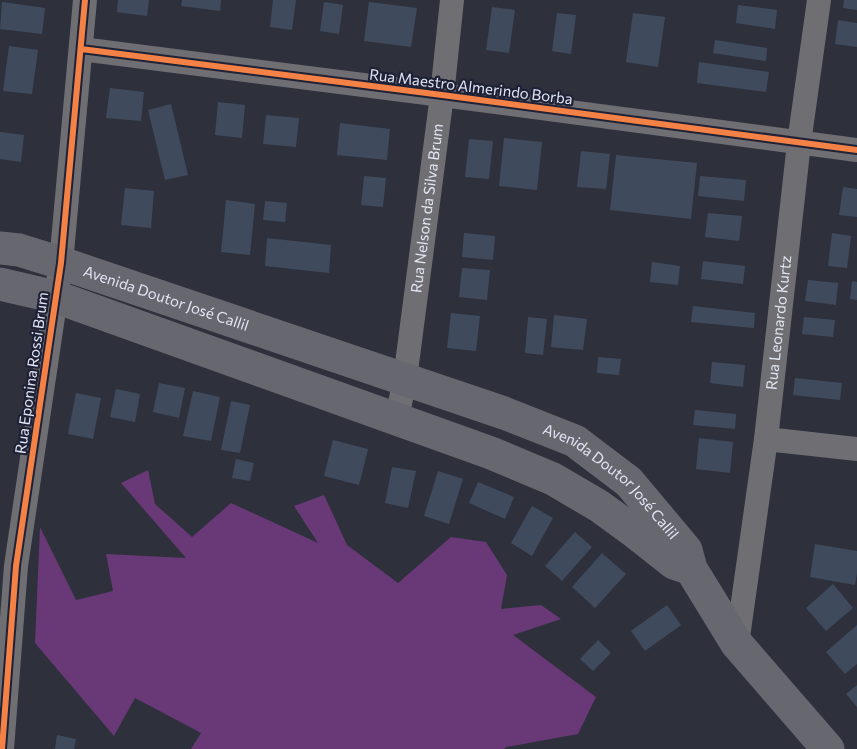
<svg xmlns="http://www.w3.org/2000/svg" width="857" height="749" font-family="Commissioner,sans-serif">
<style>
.forest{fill:#683976}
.building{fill:#3f4b5d}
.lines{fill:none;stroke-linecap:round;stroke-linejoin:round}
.street{stroke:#6f6e72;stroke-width:24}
.secondary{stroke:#67676f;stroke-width:33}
.cycleway-casing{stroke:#1f2237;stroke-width:10}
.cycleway{stroke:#f48246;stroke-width:6}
.labels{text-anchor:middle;stroke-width:4.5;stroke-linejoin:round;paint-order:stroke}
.street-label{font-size:15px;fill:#e1e5f3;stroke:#1f2237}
</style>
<rect width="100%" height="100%" fill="#2e303c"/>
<!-- forest -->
<path class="forest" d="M148,470L155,504L192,537L231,503L318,543L294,506L324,495L347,545L398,583L451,537L486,542L507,575L501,609L541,605L561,619L513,635L596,697L578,734L506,747L504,749H191L201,733L135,698L114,736L35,643L40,527L76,600L113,591L106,554L186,558L121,483Z"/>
<!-- building -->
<path class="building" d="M118,0H149L147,16L117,12Z
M182,0H221L220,11L181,6Z
M273,0H296L292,30L270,27Z
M844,0H857V10L843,8Z
M2,2L45,8L42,34L0,29Z
M324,2L343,5L339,34L320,31Z
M369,2L417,8L411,47L364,41Z
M738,5L777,10L775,29L736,23Z
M492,7L515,10L509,53L486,50Z
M557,13L576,15L571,54L552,51Z
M633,13L665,17L658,67L626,62Z
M838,20L857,23V47L835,44Z
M715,40L767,48L766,61L713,53Z
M9,46L38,50L32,94L3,91Z
M699,62L769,72L766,92L697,83Z
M110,88L144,92L141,121L106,118Z
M218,102L245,105L242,138L215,135Z
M171,104L188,175L165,180L148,110Z
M266,115L299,118L296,147L263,144Z
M340,123L390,129L387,160L337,155Z
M0,132L24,135L21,162L0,159Z
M504,138L542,142L537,190L499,186Z
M469,139L493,141L489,179L465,177Z
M581,151L610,154L606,189L577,187Z
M616,155L697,163L691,219L610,210Z
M364,176L386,178L383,207L361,205Z
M700,176L746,180L744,201L698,196Z
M843,187L857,189V217L839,215Z
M125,188L154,191L151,228L121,225Z
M226,200L255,204L250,255L221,252Z
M265,201L287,203L285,222L263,220Z
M708,213L742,216L739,241L705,237Z
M464,233L495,236L493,260L462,257Z
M832,233L851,236L847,268L828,266Z
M267,238L331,245L329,273L265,266Z
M703,261L745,266L743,284L701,279Z
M652,262L680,266L678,285L650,282Z
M462,268L490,270L487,300L459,297Z
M808,280L838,283L836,305L805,301Z
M852,281L857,282V300L850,299Z
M693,306L755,313L754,328L691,322Z
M451,313L480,316L476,351L447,348Z
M554,315L587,319L583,350L551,347Z
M528,317L547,319L543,355L525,353Z
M804,317L835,320L833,337L802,334Z
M598,357L621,359L619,375L597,373Z
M712,362L745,365L743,387L710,383Z
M795,378L842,383L840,400L793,395Z
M159,383L185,388L179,418L153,412Z
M116,389L140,394L135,422L110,417Z
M193,391L220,397L211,441L183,436Z
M76,393L101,398L93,439L68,434Z
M231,401L250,405L240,453L221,450Z
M695,410L736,414L735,429L693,425Z
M699,438L733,442L730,473L696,469Z
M333,440L368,449L359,485L324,476Z
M236,459L254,463L250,481L232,478Z
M392,467L416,471L408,508L385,503Z
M438,471L463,479L449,524L424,516Z
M478,482L514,497L505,519L469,503Z
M532,506L553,518L532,556L511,543Z
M575,532L592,547L562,581L545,566Z
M815,544L857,551V573L855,585L810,577Z
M602,553L626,574L595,608L572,587Z
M833,584L853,608L826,631L806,608Z
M667,605L681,625L645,651L631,631Z
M857,625V664L845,674L826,652Z
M598,640L611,653L593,671L580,659Z
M857,685V707L846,694Z
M57,735L76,739L74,749H55Z"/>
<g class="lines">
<!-- street -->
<g class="street">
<path d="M81,49L442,95L857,150"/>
<path id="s1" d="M397,418L405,379L442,95L452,0"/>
<path d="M766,439L857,449"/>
<path id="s2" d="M737,644L766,439L799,143L819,0"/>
<path d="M2,749L16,566L61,263L85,0"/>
</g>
<!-- secondary -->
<g class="secondary">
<path id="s3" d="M0,248L19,250L61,263L504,413L575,441L629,482L686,550L691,569L737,644L828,749"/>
<path d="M0,284L56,297L491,453L553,479L599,506L636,533L674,563L689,568"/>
</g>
<!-- cycleway casing -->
<g class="cycleway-casing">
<path id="cycleway" d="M81,49L442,95L857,150
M2,749L16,566L61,263L85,0"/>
</g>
<!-- cycleway -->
<use href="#cycleway" class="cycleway"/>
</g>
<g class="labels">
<!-- street labels -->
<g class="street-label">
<text transform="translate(471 87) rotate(7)" y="5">Rua Maestro Almerindo Borba</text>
<text dy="5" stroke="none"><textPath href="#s1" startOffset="212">Rua Nelson da Silva Brum</textPath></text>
<text dy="5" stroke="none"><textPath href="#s3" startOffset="174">Avenida Doutor José Callil</textPath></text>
<text dy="5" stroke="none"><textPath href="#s2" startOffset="324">Rua Leonardo Kurtz</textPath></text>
<text transform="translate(32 373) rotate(-82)" y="5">Rua Eponina Rossi Brum</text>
<text dy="5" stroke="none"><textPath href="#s3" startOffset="660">Avenida Doutor José Callil</textPath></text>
</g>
</g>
</svg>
